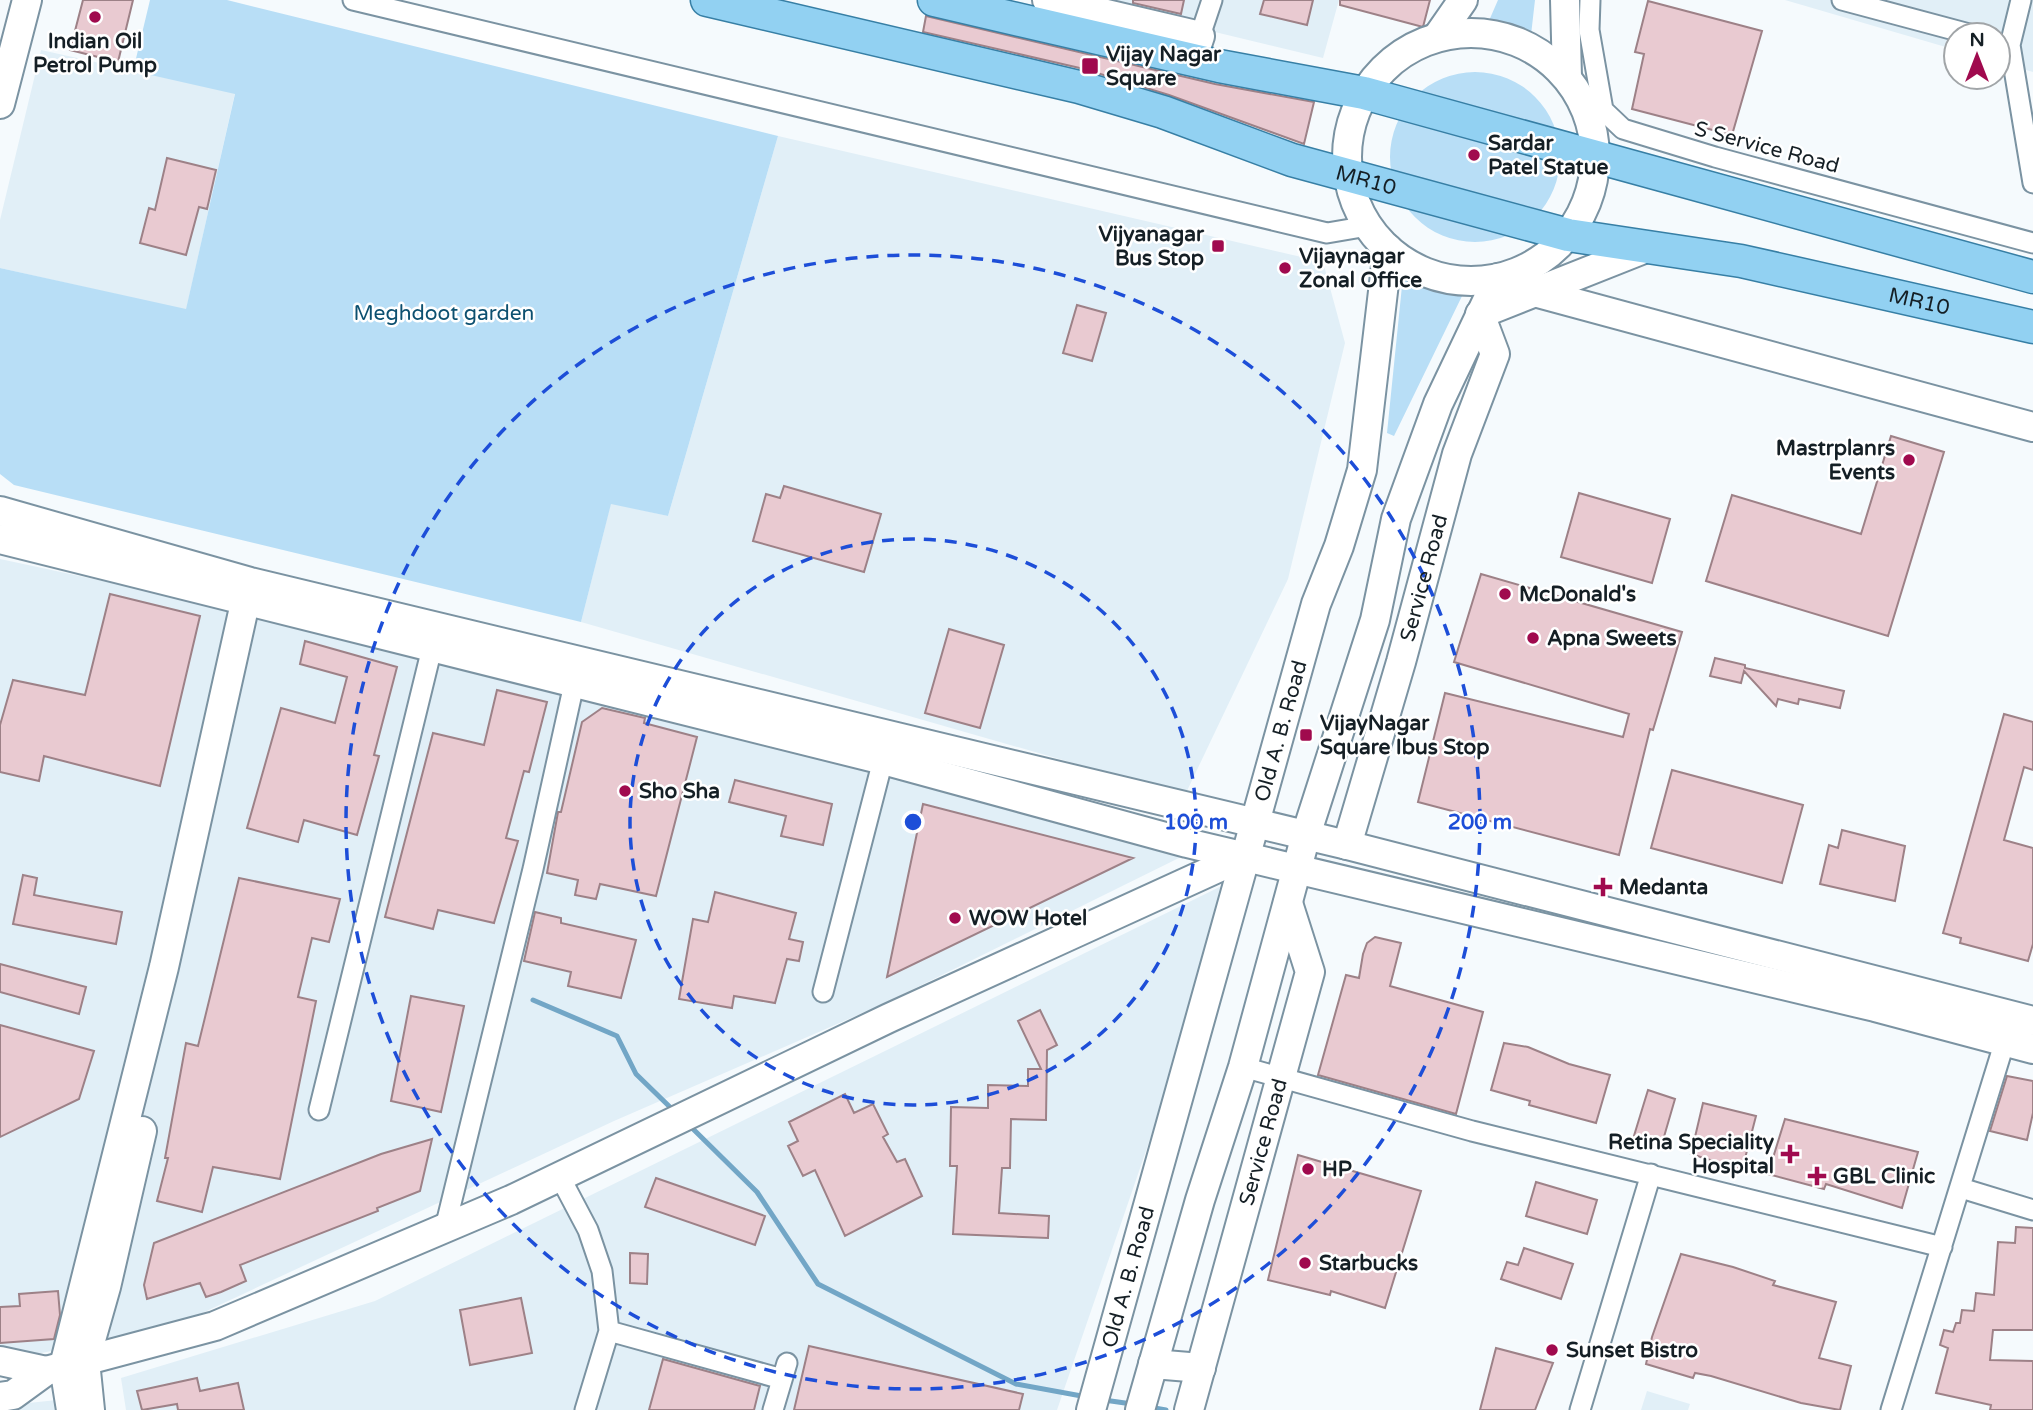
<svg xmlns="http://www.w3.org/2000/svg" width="2033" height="1410" font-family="'Varela Round',sans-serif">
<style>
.built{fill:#e1eff7}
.green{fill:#b8def6}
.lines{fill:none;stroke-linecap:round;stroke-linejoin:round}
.stream{stroke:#72a6c6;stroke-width:5}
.building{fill:#e9cad1;stroke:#9d8187;stroke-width:2}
.street-casing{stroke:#7b93a2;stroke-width:23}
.secondary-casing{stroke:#7b93a2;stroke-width:32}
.primary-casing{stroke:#377fa5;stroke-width:35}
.street{stroke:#fff;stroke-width:19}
.secondary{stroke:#fff;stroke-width:28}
.primary{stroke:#92d1f2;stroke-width:32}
.ring{fill:none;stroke:#1d4ed8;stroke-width:3.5;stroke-dasharray:12 9}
.poi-dot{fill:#a00a4e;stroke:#fff;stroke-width:2.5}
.labels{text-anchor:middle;stroke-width:5;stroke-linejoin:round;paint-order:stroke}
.poi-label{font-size:21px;font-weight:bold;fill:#151f25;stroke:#fff;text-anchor:start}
.street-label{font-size:21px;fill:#151f25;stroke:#fff}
.park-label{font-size:21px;fill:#0c5070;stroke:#fff}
.centre{fill:#1d4ed8;stroke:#fff;stroke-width:3.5}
.ring-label{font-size:21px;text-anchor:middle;font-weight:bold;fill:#1d4ed8;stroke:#fff;stroke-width:5;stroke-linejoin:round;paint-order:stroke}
</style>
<rect width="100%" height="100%" fill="#f5fafd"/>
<!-- built -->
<path class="built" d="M1082,0H1339L1323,58Z
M1785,0H2033V72L1998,62V35H1956V50Z
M41,50L235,93L186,310L0,268V220Z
M778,136L1323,262L1345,343L1288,579L1185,795L581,622L611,503L668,516Z
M0,559L281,619L964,789L1187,854L883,1004L614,1121L170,1328L0,1361Z
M1240,877L1057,1410H126L121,1378L375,1301Z
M1647,1391L1690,1404L1688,1410H1641Z
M57,1400L58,1410H0V1406Z"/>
<!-- green -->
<path class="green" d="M150,0H227L778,136L668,516L611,504L581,622L14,485L0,474V268L186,309L235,94L133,71Z
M1498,0H1535L1531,35L1488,23Z
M1390 157a85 85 0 1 1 170 0a85 85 0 1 1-170 0Z
M1403,276L1431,289L1463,294L1394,436L1387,433Z"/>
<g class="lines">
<!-- stream -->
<path class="stream" d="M533,1000L617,1036L636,1074L673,1110
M688,1124L757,1192L818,1284L1016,1384L1087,1397
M1104,1400L1132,1404
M1149,1407L1166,1410"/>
</g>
<!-- building -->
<path class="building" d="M83,0H133L118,62L70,50Z
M1133,0H1184L1181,14L1133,3Z
M1264,0H1313L1307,25L1260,14Z
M1340,0H1430L1423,27L1340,5Z
M1648,1L1762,31L1732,135L1632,109L1644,54L1635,52Z
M926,16L1215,84L1314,102L1304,144L1169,95L1084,69L923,32Z
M167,158L216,170L207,209L199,207L186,255L140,243L149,208L155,210Z
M1077,305L1106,313L1092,361L1063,353Z
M1891,436L1944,452L1888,636L1706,581L1732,495L1861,534Z
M784,486L881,514L864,572L753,541L766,494L780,498Z
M1579,493L1670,519L1652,583L1561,557Z
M1481,574L1682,632L1653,730L1650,729L1619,855L1418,802L1445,693L1623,737L1629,714L1454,662Z
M110,594L200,616L160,786L44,756L39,781L0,772V725L13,680L85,695Z
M949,629L1004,645L980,728L925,713Z
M305,641L397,667L374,755L379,756L357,835L304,820L298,842L247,828L281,708L335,723L347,677L300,664Z
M1715,658L1745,665V668L1844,691L1840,708L1799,699L1798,704L1778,699L1776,706L1744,671L1741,683L1710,676Z
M497,690L547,702L529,772L524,771L506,838L518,841L494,923L438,910L433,929L385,917L433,733L484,745Z
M602,708L645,718L644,723L697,737L656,896L600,884L596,899L575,895L578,880L547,873L558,812H561L582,722Z
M2004,714L2033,722V770L2024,767L2004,840L2033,848V944L2028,961L1960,943L1961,938L1943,933Z
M1672,770L1803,805L1782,883L1651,848Z
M735,780L832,804L823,845L781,836L786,816L729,802Z
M923,804L1133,858L887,977Z
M1842,830L1905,846L1895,901L1820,884L1829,845L1838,848Z
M23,875L37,878L34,895L122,912L116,944L13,924Z
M239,878L340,899L329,942L312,938L298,997L316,1001L280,1179L213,1167L202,1212L157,1201L168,1158H165L186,1043L198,1046Z
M715,892L796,913L789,939L803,942L799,961L787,959L775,1003L734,996L732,1008L679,999L693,919L708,922Z
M535,912L561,918V923L636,940L621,998L568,986L571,972L524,961Z
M1375,937L1401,943L1390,986L1483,1012L1456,1114L1318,1075L1346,975L1359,978L1363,954L1367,943Z
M0,964L86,987L79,1014L0,992Z
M411,996L464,1006L441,1112L391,1101Z
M1040,1010L1057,1045L1047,1050L1046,1120L1011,1119L1010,1168H1002L999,1213L1049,1216L1048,1238L953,1234L957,1166H950L951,1107L988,1108V1085L1028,1086V1069H1041L1018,1021Z
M0,1025L94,1051L79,1099L0,1137Z
M1504,1043L1528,1047L1569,1064L1610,1075L1596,1123L1529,1105L1530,1101L1491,1090Z
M2007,1076L2033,1081V1113L2027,1140L1990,1131Z
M1648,1090L1675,1099L1661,1147L1633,1139Z
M845,1094L854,1113L873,1104L888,1134L883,1137L897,1162L905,1159L922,1196L845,1236L815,1170L803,1176L788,1146L798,1141L789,1122Z
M1703,1103L1756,1116L1742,1170L1691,1154Z
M1785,1119L1918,1152L1902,1208L1826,1184L1824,1189L1768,1174Z
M432,1139L420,1191L377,1208L378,1211L240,1265L246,1281L221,1292L206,1297L200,1283L147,1299L144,1285L154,1243L381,1154Z
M1298,1155L1421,1191L1385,1308L1331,1291L1330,1295L1268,1280Z
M656,1178L765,1216L755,1245L645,1207Z
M1536,1182L1597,1200L1587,1234L1526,1216Z
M2016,1227L2033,1228V1330H1993L1990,1360L2033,1361V1410H1990L1991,1405L1936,1393L1948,1348L1940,1345L1944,1330L1953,1332L1956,1323H1960L1962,1310L1974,1311L1976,1293L1994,1295L1998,1242L2015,1243Z
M1524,1248L1573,1264L1561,1299L1501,1279L1507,1262L1518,1265Z
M630,1253L648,1254L647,1284L630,1283Z
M1681,1254L1733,1267L1775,1281L1773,1285L1836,1302L1819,1358L1851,1366L1840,1410L1801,1403L1711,1376L1695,1373L1693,1378L1646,1364L1652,1337Z
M58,1291L60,1315L54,1339L0,1343V1307L20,1306L19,1294Z
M521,1298L532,1353L470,1365L460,1310Z
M809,1346L1023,1394L1019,1410H794Z
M1496,1348L1553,1363L1535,1410H1480Z
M663,1359L760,1386L754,1410H649Z
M197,1378L200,1391L238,1383L244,1410H178L177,1404L142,1410L137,1391Z"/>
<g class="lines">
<!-- street casing -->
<g class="street-casing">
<path id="street" d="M353,0L1327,233L1368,226
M1590,0L1589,30L1603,110L1623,129L1715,157L2033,243
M1842,0L1973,35
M2021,0L2010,45L2033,183
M1200,36L1212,0
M823,992L883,760
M1243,1067L1472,1131L1942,1247
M319,1110L432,648
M560,1177L588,1230L602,1271L609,1331L585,1410
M1961,1188L2033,1210
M445,1228L533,869L574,684
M609,1331L782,1379
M773,1410L787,1363
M1580,1410L1651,1174
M1891,1410L2008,1031"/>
</g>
<!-- secondary casing -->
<g class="secondary-casing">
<g id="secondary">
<path d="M1047,0L1200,36L1192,60"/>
<path d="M1565,0L1567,77"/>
<circle cx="1471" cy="157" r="124"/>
<path d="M1438,36L1463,0"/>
<path d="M0,104L27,0"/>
<path d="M1538,293L2033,427"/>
<path d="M0,511L250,582L1347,845L2033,1021"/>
<path d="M0,539L883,760L1187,843L1875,1007L2033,1049"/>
<path id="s1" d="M1347,845L1401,662L1457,454L1495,354L1480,314L1649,247"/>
<path d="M0,1361L46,1371"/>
<path d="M1153,1364L1201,1368"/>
<path d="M0,1397L13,1395L46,1371L215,1326L511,1200L889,1018L1246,855"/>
<path d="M71,1410L64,1366L164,967L249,585"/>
<path d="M90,1410L85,1361L106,1287L142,1131"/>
<path id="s2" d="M1091,1410L1316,604L1339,546L1362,470L1388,249"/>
<path d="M1140,1410L1200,1200L1243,1067L1306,835L1375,620L1396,519L1438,404L1498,278"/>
<path id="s3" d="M1189,1410L1310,972L1288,903"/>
</g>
</g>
<!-- primary casing -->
<g class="primary-casing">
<g id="primary">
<path id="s4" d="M707,0L1079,87L1163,112L1292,160L1568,235L1741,261L2033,327"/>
<path d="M934,0L1219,66L1364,93L2033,277"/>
</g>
</g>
<!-- street -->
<use href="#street" class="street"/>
<!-- secondary -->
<use href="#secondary" class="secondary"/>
<!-- primary -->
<use href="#primary" class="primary"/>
</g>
<!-- distance rings -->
<g class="ring">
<circle cx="913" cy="822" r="283"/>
<circle cx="913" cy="822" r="567"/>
</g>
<!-- markers -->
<g class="poi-dot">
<circle cx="95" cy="17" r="7"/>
<rect x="1081" y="57" width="18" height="18" rx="3.5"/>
<circle cx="1474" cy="155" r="7"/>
<rect x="1211" y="239" width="14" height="14" rx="3.5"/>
<circle cx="1285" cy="268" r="7"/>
<circle cx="1909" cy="460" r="7"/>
<circle cx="1505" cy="594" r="7"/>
<circle cx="1533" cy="638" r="7"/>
<rect x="1299" y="728" width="14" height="14" rx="3.5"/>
<circle cx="625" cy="791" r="7"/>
<path d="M1599.5 876.5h7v7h7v7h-7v7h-7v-7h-7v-7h7z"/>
<circle cx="955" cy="918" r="7"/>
<path d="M1786.5 1143.5h7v7h7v7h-7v7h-7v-7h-7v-7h7z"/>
<circle cx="1308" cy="1169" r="7"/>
<path d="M1813.5 1165.5h7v7h7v7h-7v7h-7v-7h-7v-7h7z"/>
<circle cx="1305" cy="1263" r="7"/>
<circle cx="1552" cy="1350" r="7"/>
</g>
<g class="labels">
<!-- poi labels -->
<g class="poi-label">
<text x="95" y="48" text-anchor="middle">Indian Oil<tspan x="95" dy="24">Petrol Pump</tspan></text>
<text x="1106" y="61">Vijay Nagar<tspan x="1106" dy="24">Square</tspan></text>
<text x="1488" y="150">Sardar<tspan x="1488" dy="24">Patel Statue</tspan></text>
<text x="1204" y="241" text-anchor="end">Vijyanagar<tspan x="1204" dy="24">Bus Stop</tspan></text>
<text x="1299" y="263">Vijaynagar<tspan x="1299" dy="24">Zonal Office</tspan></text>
<text x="1895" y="455" text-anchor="end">Mastrplanrs<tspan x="1895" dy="24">Events</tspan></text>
<text x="1519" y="601">McDonald's</text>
<text x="1547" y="645">Apna Sweets</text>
<text x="1320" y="730">VijayNagar<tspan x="1320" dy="24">Square Ibus Stop</tspan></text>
<text x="639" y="798">Sho Sha</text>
<text x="1619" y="894">Medanta</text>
<text x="969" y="925">WOW Hotel</text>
<text x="1774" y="1149" text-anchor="end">Retina Speciality<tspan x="1774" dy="24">Hospital</tspan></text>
<text x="1322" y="1176">HP</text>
<text x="1833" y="1183">GBL Clinic</text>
<text x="1319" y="1270">Starbucks</text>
<text x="1566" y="1357">Sunset Bistro</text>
</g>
<!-- street labels -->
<g class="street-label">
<text transform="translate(1767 147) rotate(15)" y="7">S Service Road</text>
<text dy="7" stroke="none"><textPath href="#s4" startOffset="684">MR10</textPath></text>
<text dy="7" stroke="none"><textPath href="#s4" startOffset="1251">MR10</textPath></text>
<text dy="7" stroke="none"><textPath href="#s1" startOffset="278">Service Road</textPath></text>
<text dy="7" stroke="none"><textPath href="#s2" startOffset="705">Old A. B. Road</textPath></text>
<text dy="7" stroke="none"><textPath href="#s3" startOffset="278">Service Road</textPath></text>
<text dy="7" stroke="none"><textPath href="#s2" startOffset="138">Old A. B. Road</textPath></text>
</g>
<!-- park labels -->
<g class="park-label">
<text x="444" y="320">Meghdoot garden</text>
</g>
</g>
<circle cx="913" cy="822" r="10" class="centre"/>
<g class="ring-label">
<text x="1196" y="829">100 m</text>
<text x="1480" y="829">200 m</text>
</g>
<!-- north arrow -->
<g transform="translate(1977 56)"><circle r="33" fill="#ffffff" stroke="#a1a5a8" stroke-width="2"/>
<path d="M0-5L12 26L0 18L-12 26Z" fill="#a00a4e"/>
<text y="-10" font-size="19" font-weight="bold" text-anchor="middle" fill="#151f25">N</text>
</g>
</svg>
